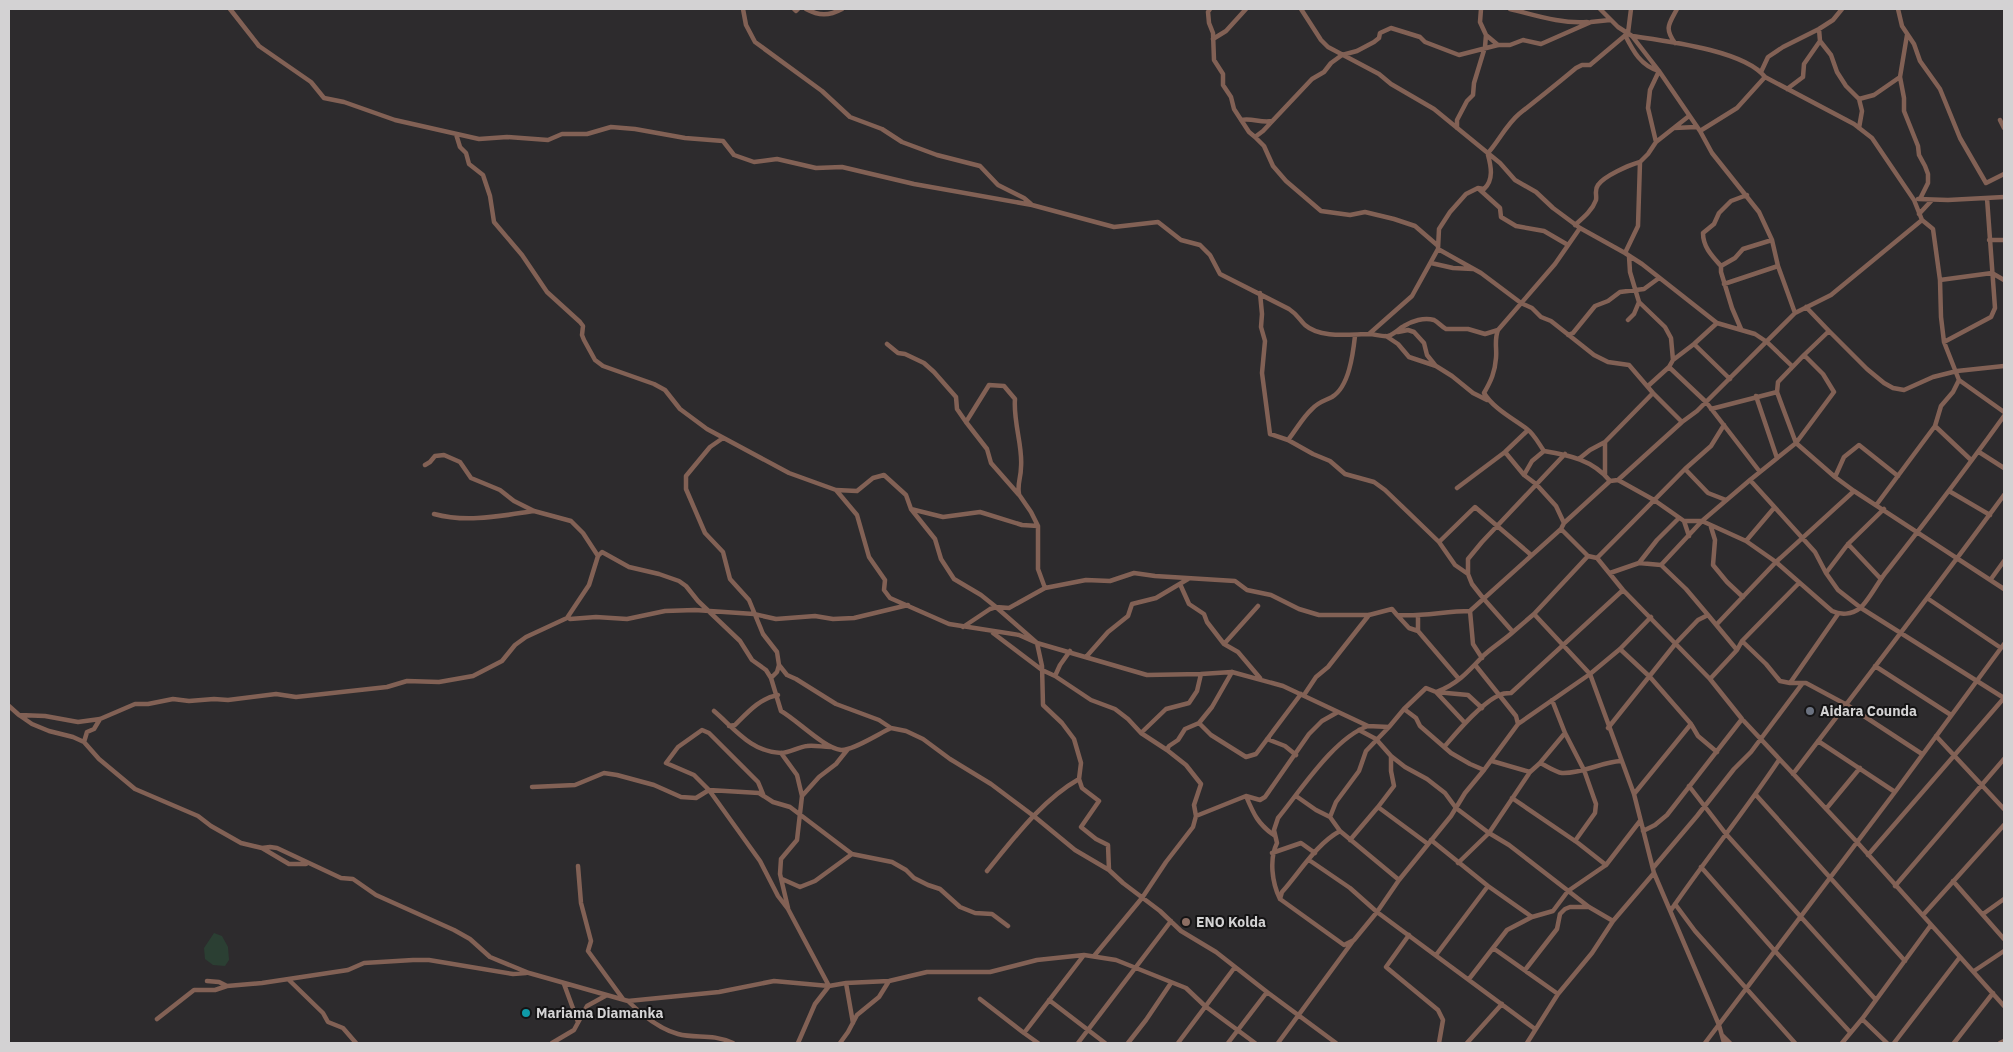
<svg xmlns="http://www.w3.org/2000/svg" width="2013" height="1052" font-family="'IBM Plex Sans',sans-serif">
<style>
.green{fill:#2b3f33}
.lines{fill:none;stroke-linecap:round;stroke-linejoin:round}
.street{stroke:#826155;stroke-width:4.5}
.worship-dot{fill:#6b7280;stroke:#151415;stroke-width:2}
.education-dot{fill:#8d6e63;stroke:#151415;stroke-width:2}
.culture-dot{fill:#0f9aa8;stroke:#151415;stroke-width:2}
.labels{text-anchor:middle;stroke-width:4;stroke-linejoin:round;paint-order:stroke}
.poi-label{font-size:14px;font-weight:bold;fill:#d3d2d3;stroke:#151415;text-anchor:start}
</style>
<rect width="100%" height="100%" fill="#2d2b2d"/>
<!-- green -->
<path class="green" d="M214,933L222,936L228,947L229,960L225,966L213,965L205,959L204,948Z"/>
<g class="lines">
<!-- street -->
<path class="street" d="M230,9L259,46L311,82L324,98L344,102L395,120L479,139L507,137L548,140L562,134H587L611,127L635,129L685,138L723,141L734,155L754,162L777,159L816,168L842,167L914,184L1032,205L1114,227L1158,222L1181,240L1200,245L1210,255L1220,274L1289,309C1298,315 1299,319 1305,325C1321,339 1351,334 1369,334C1375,334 1382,337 1388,336C1395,334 1398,329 1404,326C1412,321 1424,317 1434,320C1438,322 1442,327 1446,329H1468L1485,334L1498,330L1555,264L1580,228
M743,9L746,25L755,42L822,91L850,117L882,129L902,142L937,155L980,166L998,185L1024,198L1031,204
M794,9L796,11L798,9
M806,9C819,16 829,16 842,9
M1210,9L1208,12L1209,23L1213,33L1214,60L1223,74V85L1231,97L1234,109L1249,132L1255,137
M1301,9L1321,40L1328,47L1379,74L1391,84L1434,109L1500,163L1515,180L1536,192L1553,208L1580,228L1625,253L1642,264L1717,323L1755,334L1767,342L1792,366
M1510,9C1535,15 1561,24 1587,22
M1600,9L1618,27L1632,36L1659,71L1700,131L1712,153L1759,212L1772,240L1778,266L1795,313L1697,411L1682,422L1618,480
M1898,9L1902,26L1914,44L1920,61L1940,89L1960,138L1986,183L2004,174
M1819,29L1820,41L1831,55L1837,72L1846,86L1859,99L1862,111L1859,128
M1486,35L1498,45
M1625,35C1633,51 1641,66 1659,71L1650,90L1648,108L1656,142
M1907,35L1900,77L1904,98V111L1918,146L1919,155L1925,166L1928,174V183L1920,199
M1632,36C1665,41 1744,50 1765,77L1854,124L1872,138L1914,200L1922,220L1933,229L1940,280L1941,317L1944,342L1959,380L2004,412
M1213,39L1226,31L1246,9
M1675,43C1664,28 1669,24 1677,9
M1761,72L1768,57L1783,47L1819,29L1833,20L1842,9
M1787,89L1803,77L1804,64L1820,41
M1859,99L1874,95L1900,77
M1241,120C1253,118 1260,123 1272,121
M2000,120L2004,128
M1457,128V120L1467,101L1473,95L1474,83L1485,47L1486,35L1480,22L1481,9
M1674,128L1696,127
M1700,131L1737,108L1765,77
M456,134L460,147L466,153L469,164L483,175L490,196L494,222L522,255L547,292L580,322L583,326L582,335L584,340L595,360L603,366L654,384L665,390L680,409L707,429L789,473L836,490L857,515L869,557L885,580L884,590L890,598L949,624L1019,635L1037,643L1147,675L1201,674L1232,672L1283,686L1368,726L1389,727L1404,709L1416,718L1420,726L1451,753L1470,764L1484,770L1518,724L1590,674L1634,794L1654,873L1719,1025L1724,1043
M1488,153C1499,141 1506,125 1519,114C1538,99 1557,84 1576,68L1582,65H1590L1628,33L1631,9
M1479,189L1500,208L1501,217L1516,226L1544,231L1568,245
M1918,199L1948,200L2004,197
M1919,214L1932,200
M1575,225C1583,218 1592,211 1596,200C1597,195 1594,190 1598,185C1604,176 1629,165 1640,162
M1989,240H2004
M1437,245L1415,226L1394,219L1365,212L1350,215L1321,211L1286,181L1273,166L1264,146L1255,137L1263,131L1312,79L1324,72L1331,63L1342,55L1357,51L1374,42L1379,38L1380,33L1391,28L1420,37L1425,42L1459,55L1498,45H1510L1523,40L1541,44L1591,22L1610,20
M1438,249L1481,273L1521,303L1532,308L1541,317L1551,321L1594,355L1608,362L1629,365L1653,393L1682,422
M1625,253L1638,226L1640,162L1648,154L1656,142L1689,116
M1629,256L1630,272L1639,302L1665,327L1671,338L1673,360
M1431,263L1453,268L1473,269
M1721,266C1712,256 1703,247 1703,233L1714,224L1719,213L1731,201L1747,195
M1940,280L1992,273L2004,280
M1724,284L1778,266
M1260,293L1262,314L1261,327L1265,341L1262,373L1270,434L1288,440
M1806,307L1829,331
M1795,313L1831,295L1922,220
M1628,320L1634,314L1639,302
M1717,323L1694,344L1673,360L1669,367L1706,402L1760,472
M1741,329L1732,308L1721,272V266L1735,258L1743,249L1772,240
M1498,330C1494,340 1497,348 1496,358C1495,372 1491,381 1484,393C1493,408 1512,418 1527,429C1534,434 1539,444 1544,451
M1398,332L1408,330L1414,332L1424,343L1427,355L1435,365
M1369,334L1412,296L1438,249L1439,229L1450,212L1466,194L1478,188L1484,189C1494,180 1491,166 1488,155
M1568,335L1573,333L1595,306L1608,301L1620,292L1644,289L1659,278
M1355,336C1353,354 1349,387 1332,397C1324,401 1318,402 1312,409C1303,417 1296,430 1288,440L1313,454L1330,461L1345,474L1374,482L1385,490L1439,542
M1386,336L1398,344L1409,357L1436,366L1452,376L1473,393L1487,400
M1944,342L1991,317L1995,308L1987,198
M887,344L898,353L905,354L924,363L934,372L956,397L957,409L966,422L987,449L991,463L1020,496L1031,512L1038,526V569L1045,588
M1694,344L1730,379
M1804,355L1829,331L1867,369L1884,383L1893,388L1904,390L1933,377L1957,371L2004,366
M1648,386L1669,367
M1756,396L1777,458
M1711,409L1777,392
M966,422L989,385L1004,386L1015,399C1013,422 1023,446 1021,467C1021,478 1017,484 1019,494
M1935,426L1971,460
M723,438L710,447L686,476V489L705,533L723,552L730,579L749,600L763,634L777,652L779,665L777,672L771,678L781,711C797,720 824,748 841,750C852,751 880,733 891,728
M1505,452L1524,475L1536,484L1556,506L1564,523
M1979,452L2004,468
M1580,458L1590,450L1605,442L1653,393
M425,465L430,462L435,456L444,455L460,462L471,478L500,490L514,501L534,511L571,521L583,533L598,556
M1685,469L1708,493L1726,500
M1524,475L1532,461L1544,451C1569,455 1593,460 1610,481
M1605,475V442
M1835,477L1844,457L1859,445L1898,476
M1750,480L1815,552L1826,573L1838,590L1861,608L2004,698
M1457,488L1505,452L1528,430
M836,490L857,491L873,478L884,475L906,495L911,509L935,539L941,559L954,579L981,595L996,607L1009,608L1045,588L1086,580L1110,581L1134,573L1155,576L1235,581L1247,590L1271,595L1299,609L1319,615H1369L1392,609L1397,615C1422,617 1445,611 1470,611L1561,529L1588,556L1597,558L1623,590L1710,679L1742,719L1857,842L2004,1006
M1949,491L1990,515
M1877,504L1935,426L1941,406L1953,392L1959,380
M911,509L943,517L980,512L1022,525L1038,526
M434,514C467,523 500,516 534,511
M1684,521L1689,536
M1711,527L1715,540L1713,565L1727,582L1743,597
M1561,529L1564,523L1610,481L1618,480L1654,500L1684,521H1702L1746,541L1776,562L1832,611C1840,615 1852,615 1860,608C1868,602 1879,580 1887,571C1927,520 1966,469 2004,416
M1746,541L1774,508
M1848,544L1880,578
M1530,554L1475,507L1439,542L1455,565L1468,574L1472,584L1483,598L1513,632L1534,614L1588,556
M1597,558L1685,469L1711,446L1724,425
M1639,563L1657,540L1679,518
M1661,565L1686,589L1708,615
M1610,573L1639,563L1661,565L1702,521L1750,480L1796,443L1834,392L1823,374L1804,355L1778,382L1777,392L1784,411L1796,443L1835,477L1854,491L2004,589
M1826,573L1848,544L1884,509
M1468,574V559L1482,542L1565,454
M1991,579L2004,561
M1180,584L1189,604L1204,614L1207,622L1224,644L1238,652L1260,678
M1927,598L2001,648
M1470,611L1473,644L1482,658
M1534,614L1590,674L1620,649L1651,617
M1397,615L1409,628L1418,631L1459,679
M1418,616V631
M570,619L596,617L627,619L665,611L695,610L754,614L776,619L815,616L833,619L854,618L908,605
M1717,624L1776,562L1854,491
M963,627L990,609L996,607L1037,643L1042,666L1043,705L1062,723L1074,739L1081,763L1079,779L1082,788L1099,801L1081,827L1096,839L1108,845L1109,870L1123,883L1160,911L1181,931L1216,952L1267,992
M993,633L1042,670L1055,676
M1742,641L1766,664L1780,681L1790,683H1806L1847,705L1922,754
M1224,644L1258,606
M1620,649L1650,677L1691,724L1698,736L1717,752
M1070,651L1060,665L1055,676L1091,700L1115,709L1128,719L1141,733L1167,750
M1086,657L1108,632L1128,616L1132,604L1156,598L1188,579
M779,665L787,675L796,679L836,704L879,720L891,728L906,731L923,739L950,759L991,784L1035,817L1075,850L1109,870
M1476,666L1516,716L1518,724
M1875,666L1951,715
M1710,679L1737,650L1742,641L1799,583
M1790,683L1838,614
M1304,695L1316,677L1328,667L1369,615
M1552,700L1565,733L1584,770L1596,804L1595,813L1575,841
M9,706L19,715L45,716L78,722L100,719L135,704H148L173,699L189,701L214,699L228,700L276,694L296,697L387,687L407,681L439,682L473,676L502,661L515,645L526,637L567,618L589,585L598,556L602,552L629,567L659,574L679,581L686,586L698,601L740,641L752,660L766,670L771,678
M1404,709L1426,688L1436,692L1468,695L1482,708
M714,711C734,728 751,752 781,753C790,753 798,747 807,746C814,745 823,747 830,747
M19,715L32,724L49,731L73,737L84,742L99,759L135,789L198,816L211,826L241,843L262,848L270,847L277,848L341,878L353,879L376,895L454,930L470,939L490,957L529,973L628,1001L719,992L774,981L829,986L846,983L889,981L927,972H990L1037,960L1084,955L1024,1033L1038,1043
M1199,723L1211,735L1246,757L1256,754L1301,694
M1465,723L1436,692C1456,685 1468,672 1482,657C1491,648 1503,641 1513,632
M729,726L735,725C747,713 760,698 778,695
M1368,726C1334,738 1301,790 1278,818L1274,830L1277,843C1269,859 1272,883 1280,899L1344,945L1354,940L1377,912L1399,880L1451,816L1465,793L1484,770
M1389,727L1366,751L1359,771L1336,802L1330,817L1340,831L1399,880
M1608,728L1676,643L1698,620L1708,615L1737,650
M1359,730L1376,739L1391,756V771L1394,786L1378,807
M1141,733L1166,709L1189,703L1197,691L1201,674
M1936,736L2004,809
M1267,739L1285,746L1296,755
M1818,741L1895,792
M84,742L87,732L94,729L100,719
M1445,746C1457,732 1483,701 1500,695C1503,693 1508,693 1511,693L1623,590
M781,753L797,775L802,796
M1391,756L1405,767L1427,779L1445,793L1456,808L1489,833L1509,845L1589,907L1613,921
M1492,761L1530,772
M1540,763C1547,766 1555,772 1562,773C1582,774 1601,762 1621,761
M1793,774C1864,681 1935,589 2004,495
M1689,786L1726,834L1876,1000
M532,787L575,785L604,773L617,775L654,785L681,797L696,798L709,790L759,793L773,802L790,807L852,854L892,862L906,870L914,878L928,885L940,889L960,907L975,913L992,914L1008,926
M763,794L758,782L709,733L702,730L678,747L666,763L694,775L709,790L760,861L778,896L788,909L829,986L815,1004L798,1043
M1634,794L1691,724
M1756,795L1905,961
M1246,796C1254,815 1258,824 1275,836
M1296,796L1316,810L1330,817
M1512,798L1578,843L1606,865
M1826,809L1860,768
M1196,816L1194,805L1201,784L1186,765L1167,750L1169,746L1178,740L1185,729L1199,723L1212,707L1232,672
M1643,831L1655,825L1667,815L1742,719
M1350,840L1378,807L1428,844
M1431,840L1488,886L1532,917
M262,848L289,864H306
M1272,853L1301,843L1315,853
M1868,855L2004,698
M1309,860L1350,888L1377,912L1535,1029
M1458,863L1489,833L1530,772L1540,763L1565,733
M578,866L581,903L591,941L588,951L623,999
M1701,867L1774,950L1850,1032
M1653,868L1697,816L1734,769L1751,752L1802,684
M987,871C1014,838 1042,800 1079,779
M782,879L800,887L815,881L852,854
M1953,881L2004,939
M1895,886L2004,759
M1280,899L1282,892C1300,872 1316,844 1340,831
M1675,904L1695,931L1795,1043
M788,908L780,874L781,859L797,840L802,796L819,777L836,764L848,749
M1671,910C1706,859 1745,811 1779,760
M1983,914L2004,899
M1923,915L2004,825
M1409,935L1386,967L1438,1010L1443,1020L1439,1043
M1493,948L1558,994
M1084,955L1116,960L1186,988L1205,1006L1255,1043
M1436,955L1488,886
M1094,956L1142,898L1166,862L1193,827L1196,816L1246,796L1260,800L1265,797L1309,734L1322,721L1338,712
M1525,970L1557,929L1560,914L1565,909L1570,907H1589
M1974,971L2004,951
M1469,979L1507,930L1532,917L1553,911L1568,891L1606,865L1640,821
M289,980L323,1013L328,1022L343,1028L356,1043
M207,981L219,982L227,986L262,983L348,970L364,963L413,960H429L513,974L526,973
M846,983L853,1023
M564,984L578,1022
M980,999L1024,1033
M1049,1000L1105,1043
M628,1001C641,1014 660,1029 678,1034C697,1039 711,1033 733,1043
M157,1019L194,990H215L227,986
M1862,1019L1887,1043
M1723,1036L1730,1043
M552,1043L574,1030L587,1006L607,995
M840,1043L848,1032L857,1015L879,997L889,981
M1078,1043L1171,921
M1128,1043L1146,1020L1171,983
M1178,1043L1235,967
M1228,1043L1267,992L1336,1043
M1278,1043L1353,941
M1467,1043L1502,1004
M1527,1043L1558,994L1592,953L1613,921L1654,873
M1705,1043L1895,792L2004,644
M1842,1043L1862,1019L1931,925
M1894,1043L1960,957
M1954,1043L1993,993
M2000,1043L2004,1041"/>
</g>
<!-- markers -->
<circle class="worship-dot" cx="1810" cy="711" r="5"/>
<circle class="education-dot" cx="1186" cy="922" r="5"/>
<circle class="culture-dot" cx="526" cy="1013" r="5"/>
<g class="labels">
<!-- poi labels -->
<g class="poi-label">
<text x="1820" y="716">Aidara Counda</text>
<text x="1196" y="927">ENO Kolda</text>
<text x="536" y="1018">Mariama Diamanka</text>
</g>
</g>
<!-- border -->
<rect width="2013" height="1052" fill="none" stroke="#d3d2d3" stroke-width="20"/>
</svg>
